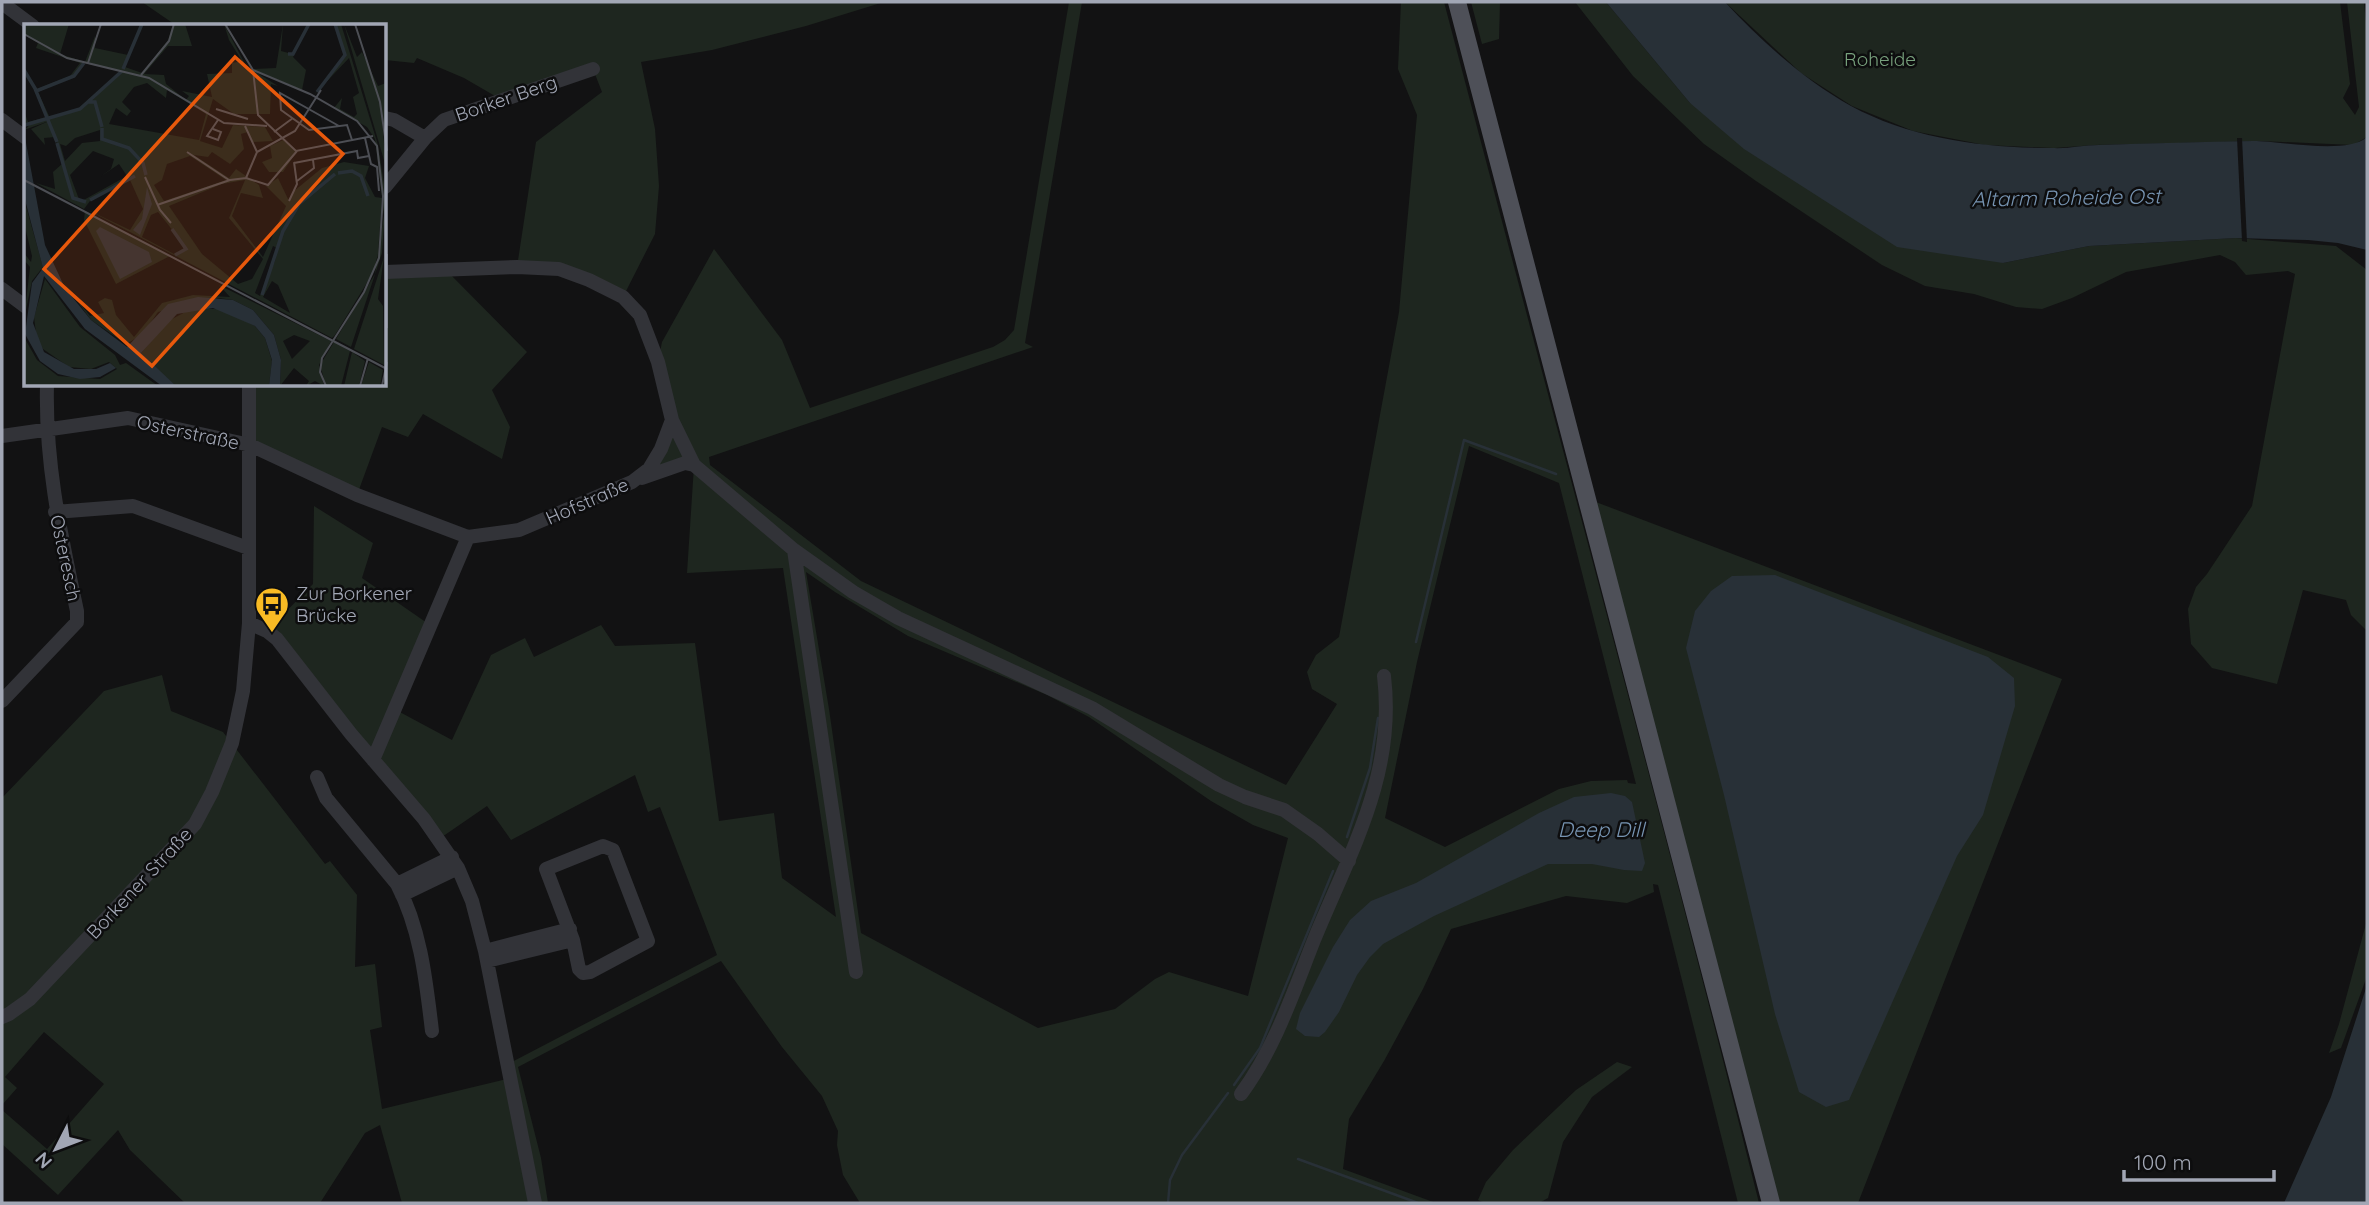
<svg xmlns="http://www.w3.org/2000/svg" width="2369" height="1205" font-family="Quicksand,sans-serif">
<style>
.green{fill:#1e261f;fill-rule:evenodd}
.water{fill:#283037}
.pier{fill:#121213}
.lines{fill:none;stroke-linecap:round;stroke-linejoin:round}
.stream{stroke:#283037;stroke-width:2.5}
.minor{stroke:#323338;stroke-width:14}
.major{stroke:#4e5058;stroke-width:18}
.labels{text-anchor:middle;stroke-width:5;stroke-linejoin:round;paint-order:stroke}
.park-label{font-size:19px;fill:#78a17d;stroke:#0d0d0e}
.street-label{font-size:19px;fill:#a2a7b5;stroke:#0d0d0e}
.poi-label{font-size:19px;fill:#a2a7b5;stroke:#0d0d0e;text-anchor:start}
.water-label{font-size:21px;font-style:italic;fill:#7794b2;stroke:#0d0d0e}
.inset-river{fill:none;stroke:#283037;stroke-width:3.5}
.inset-road{fill:none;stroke:#4c4e54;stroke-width:2}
.view{fill:#e8590c;fill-opacity:0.15;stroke:#e8590c;stroke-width:3.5}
.inset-edge{fill:none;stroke:#a2a7b5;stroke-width:3.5}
</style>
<rect width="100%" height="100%" fill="#121213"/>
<!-- green -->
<path class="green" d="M142,2H884L806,26L712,50L641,62L655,129L659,186L655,234L623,297L589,280L517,267L536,142L602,92L593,69L502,100L464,78L417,58L414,63L385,60V26H177Z
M1069,2H1082L1025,343L1033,347L709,457L710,465L861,581L1286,785L1337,704L1312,689L1307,672L1316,655L1339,637L1399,312L1417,115L1398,69L1401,2H1444C1549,402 1659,802 1759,1203H1738L1658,885L1653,884L1654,892L1627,903L1566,896L1451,929L1423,989L1384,1061L1349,1119L1343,1169L1436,1203H860L843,1175L837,1145L838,1131L822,1096L782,1047L721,961L518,1067L541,1158L548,1203H402L380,1125L365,1133L320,1203H185L130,1150L118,1130L58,1195L2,1144V1110L47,1149L104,1084L44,1032L5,1077L17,1088L2,1105V798L104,691L162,675L171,711L223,732L325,864L330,861L357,895L355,967L375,964L382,1027L370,1030L382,1109L511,1078L508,1064L717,955L660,807L648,812L635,775L511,840L487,806L439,839L267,631L313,584L314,506L373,543L362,578L430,625L396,710L452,740L491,655L525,638L534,657L601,625L615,646L695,643L719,821L774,813L782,878L836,917L783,568L687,573L694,466L649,469L672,421L658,362L662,342L714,249L782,340L810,408L993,347L1005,340L1014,330ZM1469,446L1559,483L1636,784L1628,783L1627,780L1591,781L1559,789L1445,847L1385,818L1417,662ZM806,572L835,592L908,636L1047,695L1089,717L1211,801L1253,825L1288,838L1248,996L1169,972L1155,979L1115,1009L1038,1028L861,933L829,709Z
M1471,2H1500L1499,39L1482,44Z
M1575,2H1606L1690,103L2003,263L2089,246L2236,238L2336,246L2367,270V631L2351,615L2346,600L2303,590L2277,684L2212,668L2191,644L2188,609L2196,587L2207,574L2252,506L2295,274L2288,271L2246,275L2235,262L2220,255L2126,272L2072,298L2042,309L2016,307L1974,294L1925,286L1882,265L1756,181L1704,144L1633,76Z
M1725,2H2340L2350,84L2343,98L2355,115L2359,107L2347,2H2364L2367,34V137L2353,145L2260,141L2095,145L2054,148L1985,145L1913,131L1852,106L1801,73Z
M445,269L527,352L492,390L510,427L502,459L423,414L408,437L382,427L357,495L250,445L249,385H385V272Z
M1588,499L2062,679L1858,1203H1770Z
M2367,920V976L2341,1048L2329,1053L2339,1024Z
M1617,1062L1632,1067L1592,1097L1563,1142L1548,1198L1539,1203H1485L1478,1200L1486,1182L1513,1150L1576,1090Z"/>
<!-- water -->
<path class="water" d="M1606,2H1725C1761,41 1804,80 1851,106C1912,139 1984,148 2052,148C2068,149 2083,145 2099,145C2151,143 2202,142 2253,141C2281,141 2347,155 2367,137V250L2338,243L2308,240L2236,238L2089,246L2003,263L1897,247L1744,149L1690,103Z
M1775,575L1988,657L2014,678L2015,706L1983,815L1957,856L1849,1100L1826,1107L1799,1092L1775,1014L1724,795L1686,648L1695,611L1711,591L1732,576Z
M1611,793L1625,796L1632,802L1645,863L1642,871L1624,870L1592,864H1548L1434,916L1383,944L1370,957L1357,975L1339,1012L1325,1032L1319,1037L1305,1036L1296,1029L1300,1013L1333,947L1350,920L1371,901L1416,883L1539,813L1574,797Z
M2367,985V1203H2284L2331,1097Z"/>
<!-- pier -->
<path class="pier" d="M2237,138H2242L2247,242L2242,241Z"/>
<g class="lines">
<!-- stream -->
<path class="stream" d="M1416,642L1464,440L1556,474
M1347,837L1370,768L1378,718
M1234,1085L1260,1048L1333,871
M1298,1159L1418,1203
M1168,1203L1170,1180L1182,1155L1228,1093"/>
<!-- minor -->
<path class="minor" d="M2,3L33,26
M385,118L394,120L425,138
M2,120L26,138
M385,187L425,138L444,120L593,69
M2,289L26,307
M672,420L694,465L794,550L853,592L898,618L1092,708L1219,785L1245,797L1284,810L1318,834L1349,861
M2,436L128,418L250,445L357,495L468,537L519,530L632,482L649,469L661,449L672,420L658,362L640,315L623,297L589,280L559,269L517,267L385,272
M642,478L685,463L694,465
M55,512L133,506L248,548
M794,550L856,972
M249,623L267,631L277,639L351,734L424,819L458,868L472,901L485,951L535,1203
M2,701L77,622V611C61,535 45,464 47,385
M373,760L468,537
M317,777L326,798L397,884C421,930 426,981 432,1031
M603,846L613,850L648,941L590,972L583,973L579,969L573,940L546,869Z
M397,884L452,857
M402,895L458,868
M485,951L570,929
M487,961L573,940
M2,1017L9,1014L30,999L195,824L212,792L232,743L243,691L249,623V385
M1241,1094C1275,1048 1293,993 1314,940C1350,852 1396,775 1384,676"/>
<!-- major -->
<path class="major" d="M1457,2L1771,1203"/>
</g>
<!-- icons -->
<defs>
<g id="bus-pin" transform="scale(1.75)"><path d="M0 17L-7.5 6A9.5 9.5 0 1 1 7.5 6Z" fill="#f9bb24" stroke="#0d0d0e"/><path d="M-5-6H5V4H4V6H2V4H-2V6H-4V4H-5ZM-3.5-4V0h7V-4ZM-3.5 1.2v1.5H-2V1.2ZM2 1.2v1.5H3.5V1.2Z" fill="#111"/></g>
</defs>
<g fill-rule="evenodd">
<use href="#bus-pin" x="272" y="604"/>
</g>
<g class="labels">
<!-- park labels -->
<g class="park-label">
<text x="1880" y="66">Roheide</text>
</g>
<!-- street labels -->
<g class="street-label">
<text transform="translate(506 98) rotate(-19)" y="7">Borker Berg</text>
<text transform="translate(188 432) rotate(12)" y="7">Osterstraße</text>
<text transform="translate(587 501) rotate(-24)" y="7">Hofstraße</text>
<text transform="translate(66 558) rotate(78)" y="7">Osteresch</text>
<text transform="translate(139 883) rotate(-47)" y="7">Borkener Straße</text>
</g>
<!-- poi labels -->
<g class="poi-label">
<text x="296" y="600">Zur Borkener<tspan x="296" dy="22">Brücke</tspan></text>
</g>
<!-- water labels -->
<g class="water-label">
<text transform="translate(2066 198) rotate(-1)" y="7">Altarm Roheide Ost</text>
<text x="1601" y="837">Deep Dill</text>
</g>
</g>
<!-- overview -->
<g transform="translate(24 24)">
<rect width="362" height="362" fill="#121213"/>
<path d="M0,0H45L36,30L61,38L71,12V24L104,31L119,0L101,43L118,49L144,16L149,0H161L168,22H144L120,50L140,51L142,60L162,76L165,72L158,67L188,73L183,50L208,49V39L218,37L205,16L200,0L222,42L254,62L247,60L246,90H210L189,75L176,117L198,124L209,101L241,103L249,117L229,118L224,108L217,110L220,125L206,140L188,128L184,133L170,131L205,154L212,145L235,161L239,174L217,169L208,192L239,233L262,182L242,162L254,154L265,177L270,167L298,144L320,138L345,142L341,154L351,173L358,174L354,230L349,249L311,311L308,314L62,185L106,206L119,185L106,156L66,177L60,185L12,159L31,165L29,148L38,140L31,113L20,114L21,121L7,105L25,97L0,106L8,99L0,100V87L4,98L23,93L0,45L13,65L46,52L56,39L12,24L14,19L0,11ZM60,39L97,47L55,84L26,94L14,68L51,52ZM123,59L142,74L143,66L182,90L175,116L85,100L92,84L103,92L107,87L98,78L110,63ZM76,106V117L58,119L41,137L36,120L42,122L51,114ZM69,127L90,135L87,145L76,153L95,140L103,152L56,178L46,151ZM166,132L202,156L140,177L130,161L138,156L143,140ZM221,156L205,194L239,235L228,255L214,260L178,230L145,182L198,160ZM134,188L146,203L161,225L150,230L118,213L127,191ZM249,222L253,224L251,237L236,272L231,269ZM248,257L254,261L266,289L239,273ZM202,0L229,45L252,44L259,0L257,27L268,30L286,0L269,33L282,46L278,66L228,45ZM310,0H317L354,121L362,173L358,229L327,323L312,315L351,250L360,191L351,115L343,103L310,84L318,74L316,85L330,93L333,90L329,73L335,69L325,34L289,72L321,32ZM320,0L333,33L338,28L354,62L362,59V108L358,95L362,143ZM259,116L273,127L259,148H245L238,138L248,134L246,122ZM0,175L19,243L8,257L0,295L6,243L0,236V229L7,238L8,232L0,199ZM61,187L146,232L92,260L60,196ZM360,233L354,275L359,282L360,341L330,325ZM21,255L56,303L91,331L96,341L102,339L134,362H0V313L13,336L34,352L76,355L93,345L85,338L67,345L45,343L19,325L13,317L10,293ZM37,255L66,292L80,289L74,278L81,274L88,276L92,291L110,313L138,279L169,271L206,273L195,261L307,317L295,341L300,362L291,357L282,362L285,357L270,344L256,362L257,336L250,311L229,286L209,276L195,274L134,288L118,311L102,320L67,296ZM270,311L286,317L268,335L259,317ZM167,285H198L231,302L241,314L248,337L245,362H152L118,334L117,329L146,296ZM310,318L326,327L317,362H302L296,341ZM328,328L341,337L335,362H320ZM345,338L359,346L356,362H337Z" fill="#1e261f" fill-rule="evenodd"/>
<path d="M0,108L21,221L41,264L67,296L103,323L144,280L174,273L209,276L229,286L250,311L257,336L256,362H245L248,336L241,314L231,302L189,284L153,290L117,329L152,362H138L61,305L20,252L9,299L20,328L50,345H72L86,339L92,344L76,353L56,355L34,350L16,337L1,310L8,259L19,244L0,172ZM123,163L128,180L116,211L109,206L118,195ZM76,203L125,228L128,238L96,255L72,207Z" fill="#283037"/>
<path class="inset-river" d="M264,30H269L285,0M99,45L118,0M0,46L12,66M293,68L321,31L311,0M63,78H71L78,103M1,101L56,85L98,47M78,104V115L105,124L119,139L122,151M33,118L12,67L50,52L60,39M33,119L49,174L62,178M314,149L328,147L337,152L344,172M66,176L111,152M148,205L162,225L151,231M238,271L259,207L275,180L311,150"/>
<path class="inset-road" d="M201,0L229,46L286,70L333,97L353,122L359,172L355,234L340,268L298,334L296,348L302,362M331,0L356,78L363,127M0,10L43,34L125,54L200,99L243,102M64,39L77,0M229,46L234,91L272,127L349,112M117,51L145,17L150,0M192,85L224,95M221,102L233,128M315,102L256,69L257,86L285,106L323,101L328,116M189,105L197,108L194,116L183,112L194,96M250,108L269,94M341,114L347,140L353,143L355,167M163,128L205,156M270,139L333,127L334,134L345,132M121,153L136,186L147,199M222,154L233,128L271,107L297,66M0,156L363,345M273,157L290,144L289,136M265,177L273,160L270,138M133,181L206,156L222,154L244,161L273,127M363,230V304M336,362L344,334M358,362L363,338"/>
<path class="view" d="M211,33L319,130L128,342L20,245Z"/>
<rect width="362" height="362" class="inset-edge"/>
</g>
<!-- border -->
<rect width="2369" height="1205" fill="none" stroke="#a2a7b5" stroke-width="7"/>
<!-- north arrow -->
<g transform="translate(56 1149) rotate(228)" stroke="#0d0d0e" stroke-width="5" paint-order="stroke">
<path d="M0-5L12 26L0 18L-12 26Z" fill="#a2a7b5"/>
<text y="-10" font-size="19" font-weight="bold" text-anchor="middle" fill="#a2a7b5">N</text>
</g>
<!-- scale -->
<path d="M2124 1170v10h150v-10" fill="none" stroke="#a2a7b5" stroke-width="3.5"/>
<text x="2134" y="1170" font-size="21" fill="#a2a7b5" stroke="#0d0d0e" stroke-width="5" paint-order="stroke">100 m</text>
</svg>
